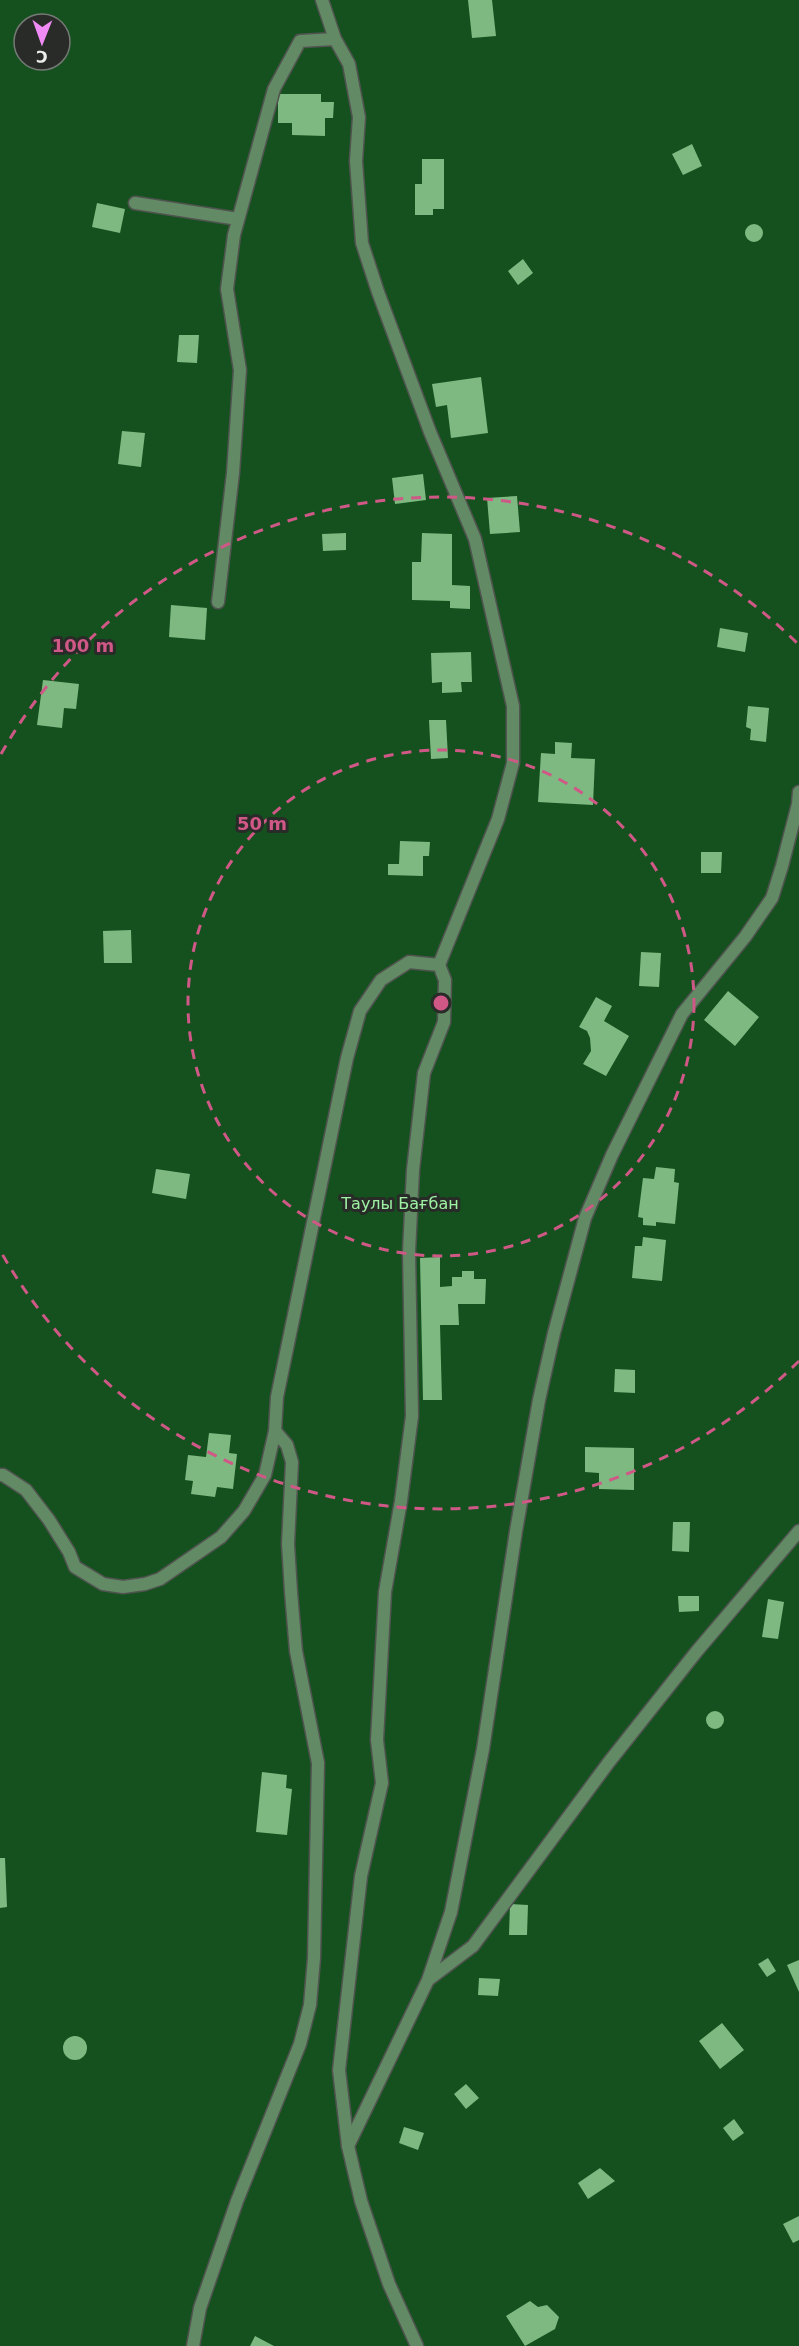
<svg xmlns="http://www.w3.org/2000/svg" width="799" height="2346" font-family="'DejaVu Sans',sans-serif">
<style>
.green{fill:#15511e;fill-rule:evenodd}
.building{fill:#7db980}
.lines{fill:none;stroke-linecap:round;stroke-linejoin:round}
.minor-casing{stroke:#505350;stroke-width:15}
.tertiary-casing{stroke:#505350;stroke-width:15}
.minor{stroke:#628a64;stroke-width:12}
.tertiary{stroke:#628a64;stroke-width:12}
.ring{fill:none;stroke:#cf5886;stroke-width:3;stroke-dasharray:10 8}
.labels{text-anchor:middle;stroke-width:6;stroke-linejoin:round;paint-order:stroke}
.park-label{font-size:16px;fill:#9ef1a3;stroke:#282b28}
.centre{fill:#cf5886;stroke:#282b28;stroke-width:3}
.ring-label{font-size:18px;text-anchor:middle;font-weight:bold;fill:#cf5886;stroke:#282b28;stroke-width:6;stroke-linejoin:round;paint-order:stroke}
</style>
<rect width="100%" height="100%" fill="#323532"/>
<!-- green -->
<path class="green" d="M0,0H799V2346H0ZM24,24H60V60H24Z"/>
<!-- building -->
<path class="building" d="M468,0H492L496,36L472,38Z
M278,94H321V102H334L333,118H325V136L292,135V123H278Z
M692,144L702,166L683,175L672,154Z
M422,159H444V209H433V215H415V184H422Z
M97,203L125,209L120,233L92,227Z
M745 233a9 9 0 1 1 18 0a9 9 0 1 1-18 0Z
M523,259L533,273L518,285L508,271Z
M179,335H199L197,363L177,362Z
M481,377L488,433L451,438L447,405L436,407L432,384Z
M122,431L145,433L141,467L118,464Z
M423,474L426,500L395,504L392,478Z
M517,496L520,532L490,534L487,498Z
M346,533V550L323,551L322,534Z
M422,533L452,534V585L470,586V609L450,608V601L412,600V562H421Z
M171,605L207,608L205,640L169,637Z
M720,628L748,633L745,652L717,647Z
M471,652L472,682H461L462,692L442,693V682L432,683L431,653Z
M43,680L79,684L76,709L64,708L62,728L37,725Z
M748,706L769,708L766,742L750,740L751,729L746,727Z
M429,720H446L448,758L431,759Z
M555,742L572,743L571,758L595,759L593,805L538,802L541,753L555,754Z
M400,841L430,842L429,856H423V876L388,875V864H399Z
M701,852H722L721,873H701Z
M131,930L132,963H104L103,931Z
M641,952L661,953L659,987L639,986Z
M728,991L759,1017L735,1046L704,1020Z
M596,997L612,1006L604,1021L629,1036L606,1076L583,1064L591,1051L590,1038L587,1031L579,1027Z
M656,1167L675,1169L674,1182L679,1183L675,1224L656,1222V1226L643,1225V1218L638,1217L643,1178L654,1179Z
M156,1169L190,1174L186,1199L152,1193Z
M643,1237L666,1240L662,1281L632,1278L635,1246H642Z
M440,1257V1287L452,1286V1277H462V1271H474V1279H486L485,1304H458L459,1325H440L442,1400H423L420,1258Z
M615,1369L635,1370V1393L614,1392Z
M209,1433L231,1435L229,1453L237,1454L233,1489L217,1487L215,1497L191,1494L193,1481L185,1480L188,1455L206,1457Z
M585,1447L634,1448V1490L599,1489V1473L585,1472Z
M673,1522H690L689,1552L672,1551Z
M678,1596H699V1611L679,1612Z
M768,1599L784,1602L778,1639L762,1637Z
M706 1720a9 9 0 1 1 18 0a9 9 0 1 1-18 0Z
M262,1772L287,1775L286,1788L292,1789L287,1835L256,1832Z
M0,1858H5L7,1907L0,1908Z
M510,1904L528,1905L527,1935H509Z
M768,1958L776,1971L767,1977L758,1964Z
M799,1960V1992L787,1965Z
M479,1978L500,1979L498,1996L478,1995Z
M722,2023L744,2050L720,2069L699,2041Z
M63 2048a12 12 0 1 1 24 0a12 12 0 1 1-24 0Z
M466,2084L479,2098L466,2109L454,2094Z
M734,2119L744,2133L733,2141L723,2128Z
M404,2127L424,2133L418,2150L399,2143Z
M600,2168L615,2181L588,2199L578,2183Z
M799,2216V2240L793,2243L783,2224Z
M530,2301L538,2307L547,2305L559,2317L555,2329L525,2346L506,2316Z
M255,2336L274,2346H250Z"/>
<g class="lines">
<!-- minor casing -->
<g class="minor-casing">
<path id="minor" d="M322,0L335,39L349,64L359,117L356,161L362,243L378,292L430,432L475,539L513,706V763L498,819L439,965
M135,203L238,219
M218,602L233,473L240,370L227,289L234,235L274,89L300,41L335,39
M428,1980L473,1946L609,1762L697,1651L799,1531
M348,2146L428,1980L451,1912L483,1749L516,1531L539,1400L554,1333L585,1218L612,1155L682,1014L745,937L772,898L782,866L798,804L799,792
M193,2346L200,2308L237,2201L300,2044L310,2005L314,1958L318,1763L296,1651L291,1592L288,1544L292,1462L287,1445L275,1431"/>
</g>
<!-- tertiary casing -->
<g class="tertiary-casing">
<path id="tertiary" d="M0,1475H3L26,1490L49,1520L69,1552L75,1567L103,1584L123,1587L145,1584L160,1579L221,1537L244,1511L265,1475L275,1431L277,1397L347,1058L360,1011L381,980L409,962L439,965L445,980L444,1022L424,1073L413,1170L409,1252L412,1416L401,1501L385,1592L377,1740L382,1783L361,1876L339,2070L348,2146L361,2201L389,2284L417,2346"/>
</g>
<!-- minor -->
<use href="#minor" class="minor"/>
<!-- tertiary -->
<use href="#tertiary" class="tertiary"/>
</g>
<!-- distance rings -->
<g class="ring">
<circle cx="441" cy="1003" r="253"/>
<path d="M799 1361A506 506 0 0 1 1 1252M1 754A506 506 0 0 1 799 645"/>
</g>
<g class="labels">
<!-- park labels -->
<g class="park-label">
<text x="400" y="1209">Таулы Бағбан</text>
</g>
</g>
<circle cx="441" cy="1003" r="9" class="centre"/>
<g class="ring-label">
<text x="83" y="652">100 m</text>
<text x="262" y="830">50 m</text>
</g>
<!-- north arrow -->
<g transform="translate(42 42) rotate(181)"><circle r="28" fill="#282b28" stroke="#767976" stroke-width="1.5"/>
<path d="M0-4.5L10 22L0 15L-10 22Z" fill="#f08bf5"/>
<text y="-9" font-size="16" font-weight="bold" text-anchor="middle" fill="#eceeec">С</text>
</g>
</svg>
